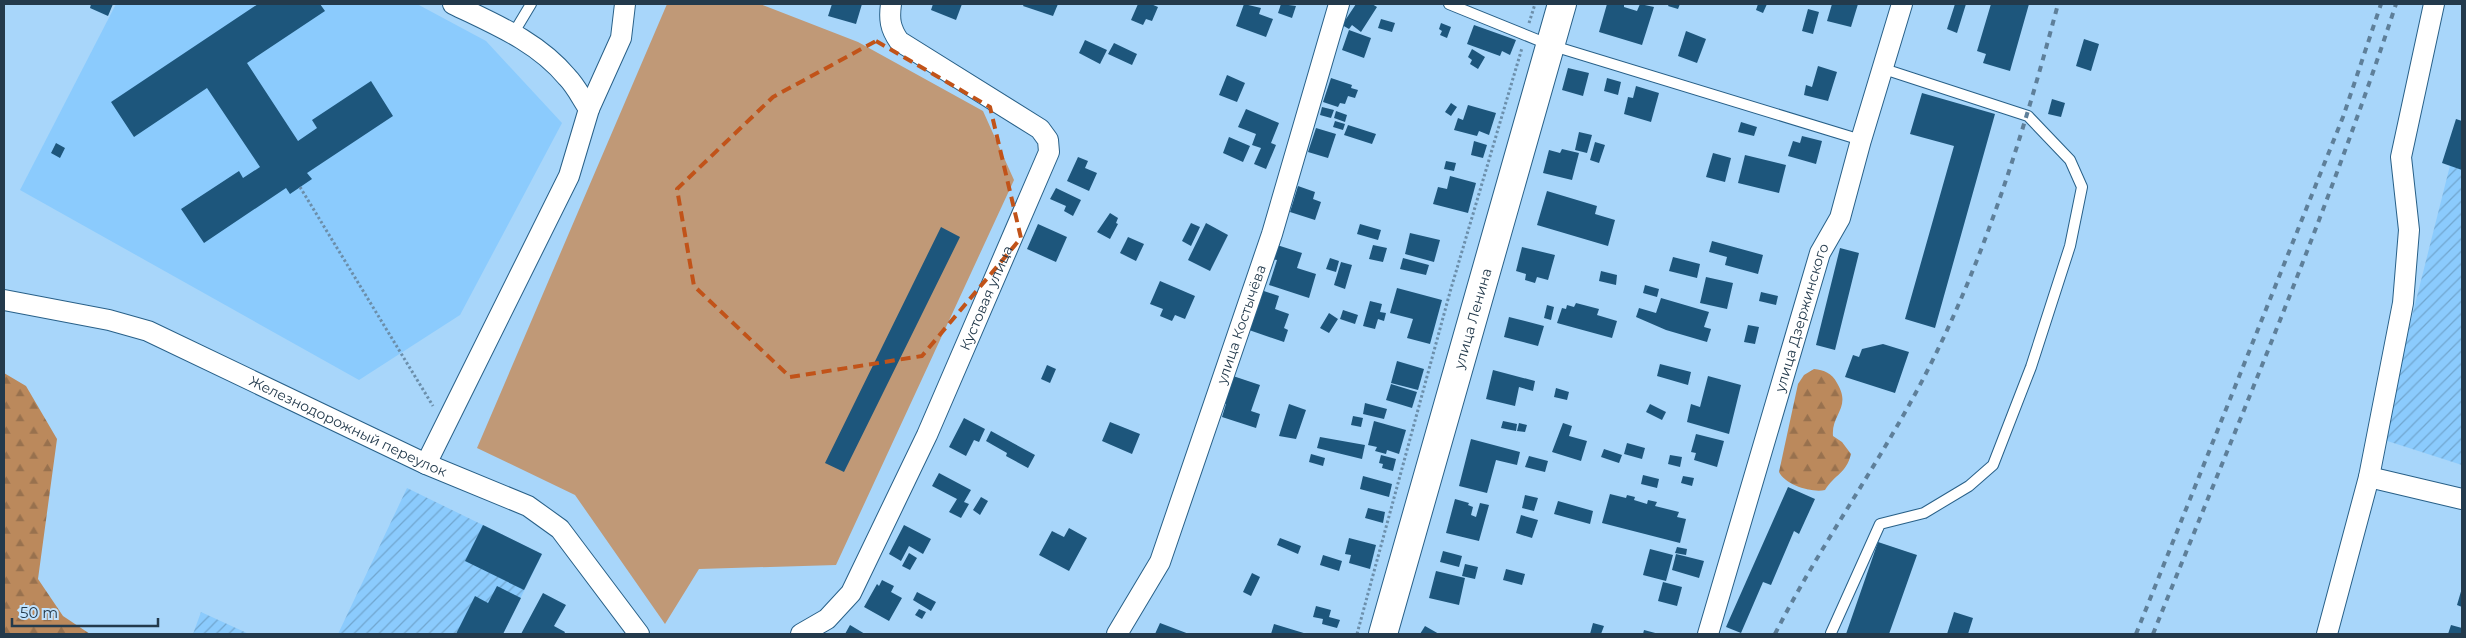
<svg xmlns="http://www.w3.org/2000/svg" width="2466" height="638" font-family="Montserrat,sans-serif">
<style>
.built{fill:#8bcbfd}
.industrial{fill:url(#industrial-furrows)}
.grass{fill:#c09977}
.forest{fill:url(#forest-firs)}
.building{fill:#1d567c}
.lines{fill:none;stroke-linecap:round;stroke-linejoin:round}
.lane-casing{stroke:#286088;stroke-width:12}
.street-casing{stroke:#286088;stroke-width:22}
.secondary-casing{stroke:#286088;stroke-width:30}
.path{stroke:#6b8eaa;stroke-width:3;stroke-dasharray:2.5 2.5;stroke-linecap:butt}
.lane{stroke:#fff;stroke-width:10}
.street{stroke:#fff;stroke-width:20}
.secondary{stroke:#fff;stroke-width:28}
.rail{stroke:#5e7f99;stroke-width:4;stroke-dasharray:6 6;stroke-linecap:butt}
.marked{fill:none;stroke:#c15319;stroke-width:4;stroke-dasharray:10 6;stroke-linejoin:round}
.labels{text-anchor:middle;stroke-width:5;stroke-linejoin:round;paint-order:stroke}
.street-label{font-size:14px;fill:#233a4c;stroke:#c0e2fd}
</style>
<defs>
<pattern id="industrial-furrows" width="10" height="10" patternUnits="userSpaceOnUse" patternTransform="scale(1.25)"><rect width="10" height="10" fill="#8bcbfd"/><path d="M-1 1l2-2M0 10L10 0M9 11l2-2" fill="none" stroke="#71a6cf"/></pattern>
<pattern id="forest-firs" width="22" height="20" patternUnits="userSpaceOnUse" patternTransform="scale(1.25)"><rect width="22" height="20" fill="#bb895c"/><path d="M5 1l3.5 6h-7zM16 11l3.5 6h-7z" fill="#98714e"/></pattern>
</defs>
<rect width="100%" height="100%" fill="#a8d6fa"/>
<!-- built -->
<path class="built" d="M116,4H417L486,41L562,123L460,315L359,380L20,190Z"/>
<!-- industrial -->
<path class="industrial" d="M2462,118V465L2381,439Z
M407,488L542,554L503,634H338Z
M201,612L249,634H193Z"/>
<!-- grass -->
<path class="grass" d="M667,4H760L858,42L983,111L1014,180L836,565L699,569L665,624L575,495L477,448Z"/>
<!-- forest -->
<path class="forest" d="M1814,369C1824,370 1832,373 1837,383C1852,408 1831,414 1833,436L1842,442L1851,454C1846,474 1835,474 1825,490C1812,493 1785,485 1779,472L1798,384L1804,375Z
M4,373L26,386L57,439L38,579L63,616L90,634H4Z"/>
<!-- building -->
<path class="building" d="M91,4H113L108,16L90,8Z
M258,4H320L325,11L247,63L298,141L317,128L312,120L371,81L393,116L307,173L312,179L290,194L286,188L204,243L181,209L239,171L243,178L260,167L207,88L134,137L111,102Z
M832,4H862L856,24L828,16Z
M933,4H962L956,20L931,10Z
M1024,4H1058L1053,16L1023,6Z
M1138,4H1151L1158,7L1152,21L1146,19L1143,25L1131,20Z
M1244,4L1261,8L1259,14L1273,19L1266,37L1236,26Z
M1281,4L1296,6L1292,18L1278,13Z
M1356,4H1372L1377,7L1361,32L1352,25L1349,29L1342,25Z
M1607,4H1624V7L1637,11L1640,4L1654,7L1642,45L1599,32Z
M1669,4H1680L1678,9L1668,6Z
M1758,4H1767L1763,13L1756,10Z
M1832,4H1858L1851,27L1827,21Z
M1955,4H1966L1957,33L1947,29Z
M1991,4H2029L2010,71L1983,63L1986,54L1977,51Z
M1808,9L1819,12L1813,34L1802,31Z
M1381,19L1395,23L1392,32L1378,28Z
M1441,23L1451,27L1447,38L1440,35L1442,31L1439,29Z
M1474,25L1516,40L1510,55L1502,51L1500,56L1467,44Z
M1349,30L1371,38L1364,58L1342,50Z
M1686,31L1706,39L1697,63L1678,56Z
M2084,39L2099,44L2091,71L2076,66Z
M1085,40L1107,50L1100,64L1079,53Z
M1114,43L1137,54L1132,65L1108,54Z
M1472,49L1485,57L1478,69L1470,64L1472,60L1468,57Z
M1818,66L1837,72L1828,101L1804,95L1806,85L1812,87Z
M1568,68L1589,73L1583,96L1562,90Z
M1227,75L1245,83L1237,102L1219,95Z
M1331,78L1352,85L1351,88L1358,90L1355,98L1348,96L1345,104L1340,103L1338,107L1323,102Z
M1607,78L1621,82L1618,95L1604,91Z
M1636,86L1659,93L1651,122L1624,114L1628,97L1633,98Z
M1922,93L1995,114L1935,328L1905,319L1954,146L1910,134Z
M2052,99L2065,103L2061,117L2048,114Z
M1451,103L1457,107L1451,116L1445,112Z
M1468,105L1496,113L1489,135L1479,131L1477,136L1454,130L1458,118L1463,120Z
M1322,107L1334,110L1331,118L1320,115Z
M1246,109L1279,123L1271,143L1276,145L1266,169L1254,164L1261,148L1252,145L1256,134L1238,127Z
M1336,111L1347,115L1345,122L1334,118Z
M2456,119L2462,121V170L2442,163Z
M1335,121L1345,124L1343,130L1333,127Z
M1741,122L1757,127L1754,136L1738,132Z
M1348,125L1376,134L1372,144L1344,135Z
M1316,128L1336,134L1328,158L1308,152Z
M1579,132L1592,135L1587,153L1575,150Z
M1802,136L1822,141L1816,164L1788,156L1793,141L1800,143Z
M1229,137L1250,146L1243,162L1223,153Z
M1474,141L1487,145L1483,158L1471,155Z
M1595,142L1605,145L1599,163L1590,160Z
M56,143L65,148L60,158L51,153Z
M1562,149L1579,153L1572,180L1543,173L1549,150L1560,153Z
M1713,153L1731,158L1725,182L1706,177Z
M1745,155L1786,165L1779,193L1738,183Z
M1078,157L1088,161L1085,168L1097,173L1089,191L1067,181Z
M1446,161L1456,163L1454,171L1444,169Z
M1450,176L1476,183L1468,213L1433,204L1438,187L1447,189Z
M1298,186L1315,192L1313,199L1321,202L1315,220L1290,212Z
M1056,188L1081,200L1073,216L1064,211L1066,206L1050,199Z
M1547,191L1597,206L1595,214L1615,220L1608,246L1537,225Z
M1110,213L1118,218L1116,223L1118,224L1110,239L1097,232Z
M1191,223L1200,227L1191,246L1182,241Z
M1206,223L1228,235L1210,271L1188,260Z
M1038,224L1067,237L1056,262L1027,249Z
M1360,224L1381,230L1378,240L1357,234Z
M941,227L960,237L844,472L825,463Z
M1410,233L1440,240L1434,262L1405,254Z
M1128,237L1144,244L1136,261L1120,253Z
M1712,241L1763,255L1758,274L1725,265L1727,257L1709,252Z
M1277,245L1302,253L1297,268L1316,274L1309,298L1269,285L1277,260L1272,259Z
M1373,245L1387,248L1383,262L1369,259Z
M1522,247L1555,255L1548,280L1537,277L1535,283L1525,280L1526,274L1516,271Z
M1840,248L1859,253L1835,350L1816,345Z
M1673,257L1700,264L1697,278L1669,271Z
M1330,258L1339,261L1336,272L1326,269Z
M1403,258L1429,265L1426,275L1400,269Z
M1341,262L1352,265L1345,289L1334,285Z
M1601,271L1617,275L1616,285L1599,281Z
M1706,277L1733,283L1727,309L1700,303Z
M1160,281L1195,296L1185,319L1175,315L1172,321L1160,316L1163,309L1150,304Z
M1645,285L1659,289L1657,297L1643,293Z
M1397,288L1442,300L1430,344L1407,338L1413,319L1390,313Z
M1258,289L1279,296L1275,309L1289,314L1284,328L1288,330L1284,342L1249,330Z
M1761,292L1778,296L1776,305L1759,301Z
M1661,298L1709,312L1704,327L1711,329L1707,342L1666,330L1636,317L1639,308L1656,313Z
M1370,301L1382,304L1380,312L1386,313L1384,321L1378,319L1375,329L1363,326Z
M1576,303L1599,309L1597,315L1617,321L1612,338L1557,323L1562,308L1566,309L1567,305L1574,307Z
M1547,305L1554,307L1551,320L1544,318Z
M1343,310L1358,315L1355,324L1340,319Z
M1329,313L1338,319L1329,333L1320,328Z
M1509,317L1544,326L1538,346L1504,337Z
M1748,325L1759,327L1755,344L1744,342Z
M1883,344L1909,352L1895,393L1845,377L1853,355L1859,357L1862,349Z
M1397,361L1424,369L1418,390L1391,383Z
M1660,364L1691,372L1688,385L1657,376Z
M1047,365L1056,369L1050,383L1041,379Z
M1493,370L1535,381L1533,391L1519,387L1515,406L1486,399Z
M1230,375L1260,385L1251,411L1260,414L1256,428L1222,417L1226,404L1221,402Z
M1708,376L1741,385L1729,434L1687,422L1691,404L1700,407Z
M1391,384L1417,392L1412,408L1386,400Z
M1556,388L1569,392L1567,400L1554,397Z
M1365,403L1387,409L1384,419L1363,414Z
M1289,404L1306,410L1296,439L1279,436Z
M1650,404L1666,412L1662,420L1646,412Z
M1353,416L1363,418L1361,427L1351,425Z
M964,418L985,429L979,442L974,440L966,456L949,447Z
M1374,421L1406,430L1399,454L1387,450L1386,454L1375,451L1377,447L1368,445Z
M1503,421L1517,424L1516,431L1501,428Z
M1110,422L1140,434L1132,454L1102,441Z
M1519,423L1527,425L1525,432L1517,431Z
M1563,423L1572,426L1569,436L1587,441L1581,461L1552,452Z
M991,431L1035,455L1028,468L1006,456L1007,453L986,441Z
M1696,434L1724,441L1717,467L1694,460L1696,453L1691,452Z
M1320,437L1365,445L1362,459L1317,448Z
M1471,439L1520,452L1517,465L1496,460L1487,493L1459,486Z
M1627,443L1645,448L1642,459L1624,454Z
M1604,449L1622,455L1619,463L1601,457Z
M1311,454L1325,458L1323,466L1309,462Z
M1381,455L1396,459L1393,471L1382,468L1383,464L1379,463Z
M1670,455L1682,457L1680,467L1668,464Z
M1529,456L1548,461L1545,472L1525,467Z
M939,473L971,490L964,502L969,504L961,518L949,512L957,499L932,486Z
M1643,475L1659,479L1657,488L1641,484Z
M1363,476L1392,484L1389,497L1360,489Z
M1683,476L1694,478L1692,486L1681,483Z
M1788,487L1815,499L1799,534L1794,531L1771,585L1763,582L1741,633L1726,627Z
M1610,494L1626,498L1627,495L1635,497L1634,500L1647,504L1648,500L1657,502L1655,506L1679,512L1677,517L1686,519L1680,543L1602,523Z
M1525,495L1538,498L1534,511L1522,508Z
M981,497L988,501L980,515L973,510Z
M1455,499L1469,503L1468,505L1473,507L1471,515L1476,517L1480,503L1489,505L1479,541L1446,533Z
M1558,501L1593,511L1590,524L1554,514Z
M1368,508L1385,512L1383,523L1365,518Z
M1521,515L1538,520L1532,538L1516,533Z
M483,525L542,554L524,590L465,561Z
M904,525L931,539L923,554L909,546L901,561L889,554Z
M1069,528L1087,538L1069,571L1039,555L1052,531L1064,537Z
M1280,538L1301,546L1298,554L1277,545Z
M1349,538L1376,545L1370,569L1349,563L1351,555L1345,554Z
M1878,542L1917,555L1889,634H1846Z
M1677,547L1687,549L1686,555L1675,553Z
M1650,549L1673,555L1666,581L1643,575Z
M1443,551L1462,556L1459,567L1440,562Z
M909,553L917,558L910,570L902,566Z
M1676,554L1704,561L1699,578L1672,570Z
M1323,555L1342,561L1339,571L1320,565Z
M1465,564L1478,567L1475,579L1462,576Z
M1506,569L1525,574L1522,585L1503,580Z
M1436,571L1465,578L1459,605L1429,598Z
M1252,573L1260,577L1251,596L1243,592Z
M882,580L894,586L891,592L902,598L889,621L864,607L877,584L879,586Z
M1663,582L1682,587L1677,606L1658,601Z
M497,586L521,598L503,634H456L475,596L488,603Z
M2462,588V607L2457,605Z
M917,592L936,602L931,611L913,600Z
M543,593L566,605L554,626L565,632L564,634H521Z
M1316,606L1331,610L1329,617L1340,620L1337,628L1322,624L1323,619L1313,617Z
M919,609L926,612L922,619L915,615Z
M1954,612L1973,618L1968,634H1947Z
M1160,623L1189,634H1155Z
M1593,623L1604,626L1601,634H1590Z
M1274,624L1307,634H1271Z
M850,625L865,634H845Z
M2451,625L2462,628V634H2448Z
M1425,626L1439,634H1420Z
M1644,630L1659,634H1643Z"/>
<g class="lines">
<!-- lane casing -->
<g class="lane-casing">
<path id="lane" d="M1449,4L1550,45L1861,140
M513,34L531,4
M1831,633L1880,524L1924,513L1969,486L1993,465L2031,367L2070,246L2082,187L2070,160L2028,116L1884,69"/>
</g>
<!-- street casing -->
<g class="street-casing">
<g id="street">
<path d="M589,109L621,38L625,4"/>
<path id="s1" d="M4,300L109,320L148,331L426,464L528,506L560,529L639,634"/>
<path d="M426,464L569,176L589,109C582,99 576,86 567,77C537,41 494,24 453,4"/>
<path d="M2369,477L2403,303L2409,230L2401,157L2434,4"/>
<path id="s2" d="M801,634L827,619L851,593L927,435L1049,152L1048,140L1040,129L899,41C890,28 889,19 891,4"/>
<path id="s3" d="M1117,634L1160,562L1272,234L1339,4"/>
<path id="s4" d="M1708,634L1820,253L1840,218L1861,140L1902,4"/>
<path d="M2327,634L2369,477L2462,499"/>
</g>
</g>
<!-- secondary casing -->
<g class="secondary-casing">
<g id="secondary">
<path id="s5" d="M1383,634L1562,4"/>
</g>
</g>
<!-- path -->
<path class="path" d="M1529,23L1535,4
M300,187L433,406
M1357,634L1450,292L1522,48"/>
<!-- lane -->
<use href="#lane" class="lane"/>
<!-- street -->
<use href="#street" class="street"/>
<!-- secondary -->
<use href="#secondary" class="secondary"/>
<!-- rail -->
<path class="rail" d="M1775,634C1816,553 1870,477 1914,396C1981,273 2022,139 2058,4
M2136,634L2343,117L2381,4
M2153,634C2237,425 2326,218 2396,4"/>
</g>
<!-- marked area -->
<path class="marked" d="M876,41L990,107L1021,238L922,356L790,377L694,286L677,189L773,97Z"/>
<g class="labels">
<!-- street labels -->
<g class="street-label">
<text dy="5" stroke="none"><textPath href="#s2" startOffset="390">Кустовая улица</textPath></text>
<text dy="5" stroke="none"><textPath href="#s4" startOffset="330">улица Дзержинского</textPath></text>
<text dy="5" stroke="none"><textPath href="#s5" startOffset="328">улица Ленина</textPath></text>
<text dy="5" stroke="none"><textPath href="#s3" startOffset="335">улица Костычёва</textPath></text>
<text dy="5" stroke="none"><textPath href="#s1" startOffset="369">Железнодорожный переулок</textPath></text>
</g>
</g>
<!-- border -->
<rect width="2466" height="638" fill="none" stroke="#233a4c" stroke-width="10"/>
<!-- scale -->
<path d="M12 618v8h146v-8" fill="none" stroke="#233a4c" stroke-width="2.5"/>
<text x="20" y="618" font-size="15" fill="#233a4c" stroke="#c0e2fd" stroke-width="4" paint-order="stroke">50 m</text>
</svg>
